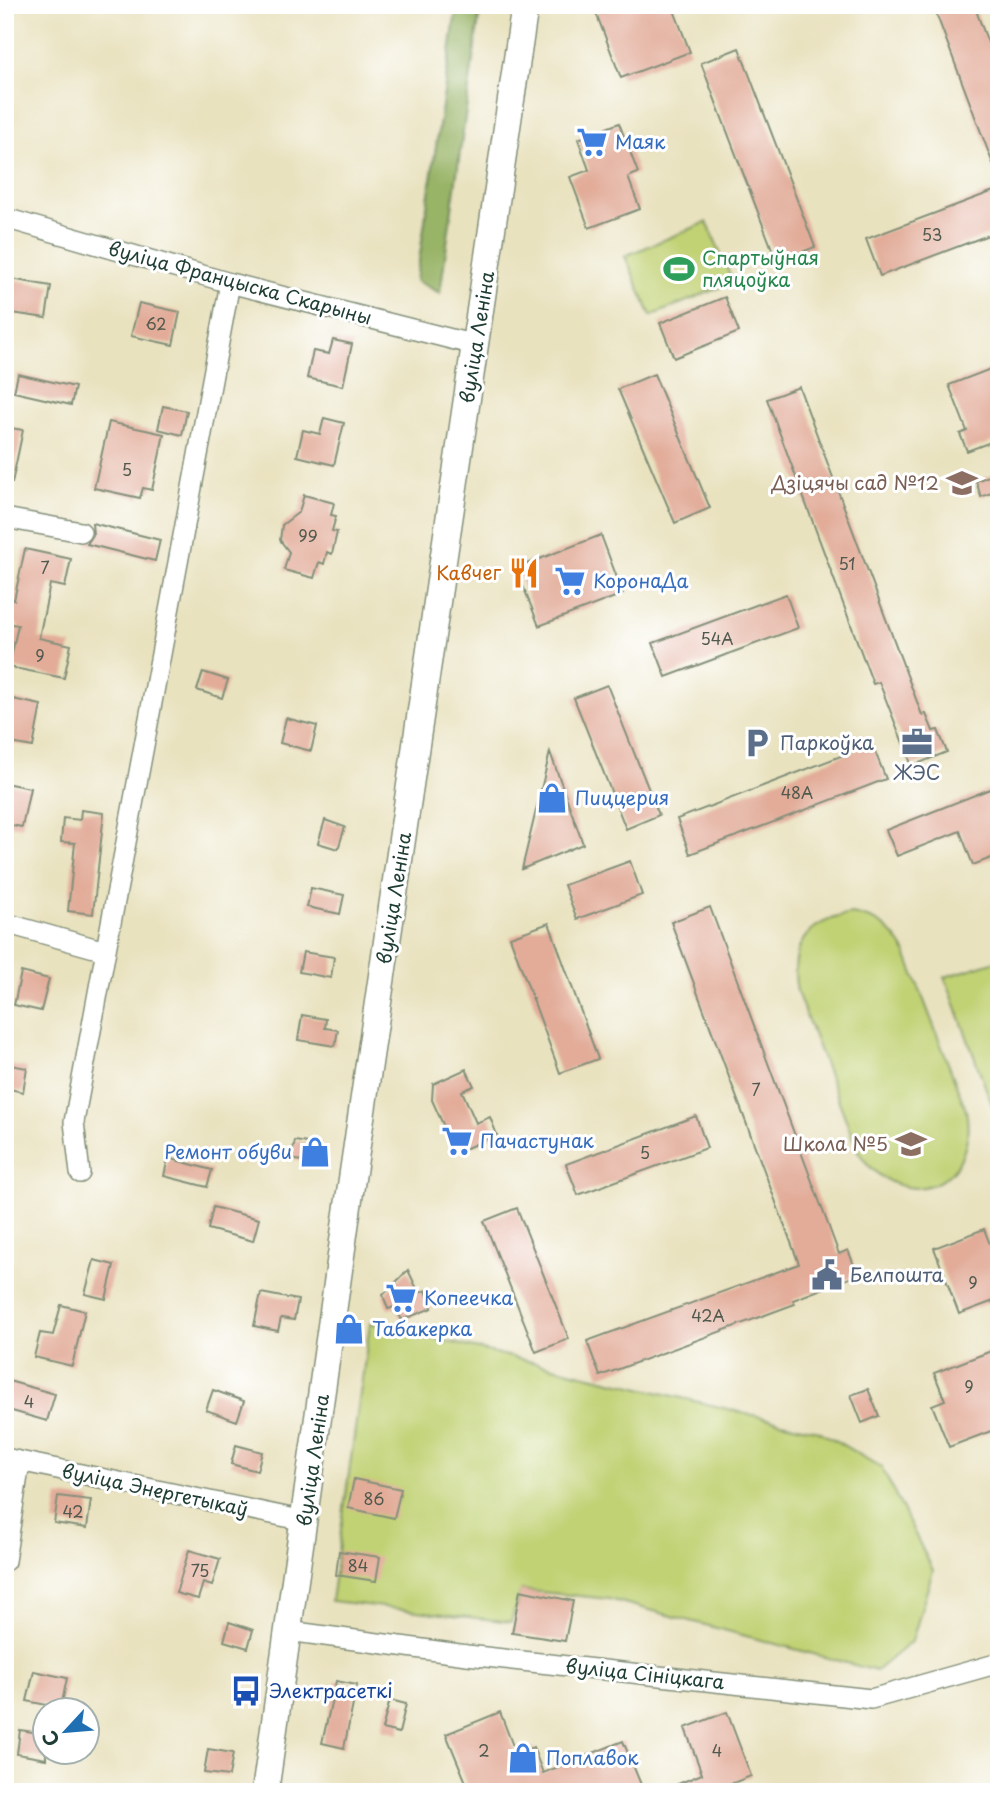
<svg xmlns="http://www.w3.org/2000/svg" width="1004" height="1797" font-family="'Playpen Sans',sans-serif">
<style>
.green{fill:#c1d275;stroke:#708854;stroke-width:2}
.forest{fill:#98b466;stroke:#5c784d;stroke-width:2}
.building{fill:#e2ac99}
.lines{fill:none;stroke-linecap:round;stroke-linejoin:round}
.street-casing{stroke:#84907a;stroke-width:22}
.secondary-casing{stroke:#84907a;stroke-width:29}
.street{stroke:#fff;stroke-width:19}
.secondary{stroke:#fff;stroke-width:26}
.labels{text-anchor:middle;stroke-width:6;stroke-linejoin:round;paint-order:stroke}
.number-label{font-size:16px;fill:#50594d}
.shop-label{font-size:19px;fill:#366cbe;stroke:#fff;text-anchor:start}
.leisure-label{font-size:19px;fill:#27864d;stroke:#fff;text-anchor:start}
.street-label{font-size:19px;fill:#1f3d34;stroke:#fff}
.education-label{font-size:19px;fill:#785e54;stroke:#fff;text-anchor:end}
.food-label{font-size:19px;fill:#c56008;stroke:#fff;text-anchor:end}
.service-label{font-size:19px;fill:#4e5e75;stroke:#fff;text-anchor:start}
.transit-label{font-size:19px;fill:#164399;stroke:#fff;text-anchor:start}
</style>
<rect width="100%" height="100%" fill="#fff"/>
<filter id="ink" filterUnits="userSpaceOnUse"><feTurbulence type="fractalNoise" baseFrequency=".0143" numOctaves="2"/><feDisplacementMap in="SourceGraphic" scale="14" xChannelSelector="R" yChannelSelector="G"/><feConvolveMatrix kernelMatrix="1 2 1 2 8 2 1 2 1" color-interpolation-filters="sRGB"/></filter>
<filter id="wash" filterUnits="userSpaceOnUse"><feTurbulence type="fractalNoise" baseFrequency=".00686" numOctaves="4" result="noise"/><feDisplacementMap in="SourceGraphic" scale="28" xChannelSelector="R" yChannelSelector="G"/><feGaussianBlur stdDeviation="1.57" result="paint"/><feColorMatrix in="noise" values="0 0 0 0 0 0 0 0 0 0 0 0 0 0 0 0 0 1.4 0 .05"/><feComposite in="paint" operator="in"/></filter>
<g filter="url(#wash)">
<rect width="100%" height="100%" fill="#e9e2bf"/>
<!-- green -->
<path class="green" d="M707,222L733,282L651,316L625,256Z
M852,914C878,919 891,928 905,951L966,1110C980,1187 900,1218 858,1151L797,992C789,946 806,921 852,914Z
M999,960V1124L945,977Z
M370,1323L819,1431L882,1468L933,1570L912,1641L876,1671L609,1599L521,1590L511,1622L331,1601Z"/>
<!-- forest -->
<path class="forest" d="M457,5H481L440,293L416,281Z"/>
<g id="blocks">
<!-- building -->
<path class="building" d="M593,5H672L690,52L621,78Z
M933,5H974L999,73V180Z
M739,48L815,247L777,262L701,63Z
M619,123L638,173L628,177L640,209L589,228L570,177L589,170L578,139Z
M999,189V231L880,276L866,239Z
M5,278L51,286L46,318L5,312Z
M725,297L739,332L674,358L660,323Z
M139,303L180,312L173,345L131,336Z
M333,340L352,344L343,386L307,378L313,351L329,354Z
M993,368L999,383V439L967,451L960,434L967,431L949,385Z
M18,374L75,387L71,405L14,392Z
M654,374L710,508L675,523L618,389Z
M799,387L922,715L926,714L933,731L938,730L947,752L912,766L879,682L873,684L767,399Z
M163,406L187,411L182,435L158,429Z
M324,418L344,423L334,465L297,456L303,430L320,434Z
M109,422L164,434L152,490L143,488L140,498L94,488Z
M5,427L23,430L12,483L5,482Z
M999,472V490L981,497L976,481Z
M304,495L334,503L331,515L336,516L332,531L337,532L332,554L327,552L324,564L319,562L314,578L284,570L289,552L280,540L282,525L299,512Z
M92,523L160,540L155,561L87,544L93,535Z
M601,535L623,594L539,626L516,568Z
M25,549L71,559L65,587L50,584L39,638L71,645L64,678L9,667L18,625L5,623V617L9,599L14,600Z
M786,594L798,628L666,677L653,643Z
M203,672L228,680L222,698L197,690Z
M607,685L659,815L626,829L574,698Z
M8,698L41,705L33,747L5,742Z
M286,718L317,726L311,751L280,743Z
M872,744L886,779L690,854L677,819Z
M550,752L583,844L522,869Z
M5,783L30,788L22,827L5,824Z
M990,789L999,810V855L973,865L960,831L897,856L886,830Z
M81,810L104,813L93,914L68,911L75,843L61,842L63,818L80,820Z
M325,820L345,827L338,849L318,843Z
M630,861L642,895L577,919L564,885Z
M311,888L344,895L340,914L307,907Z
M710,907L839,1254L848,1250L858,1275L793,1300L795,1304L600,1376L587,1341L799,1264L671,922Z
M549,923L598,1059L560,1073L510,937Z
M303,952L334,957L331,978L299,972Z
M21,972L49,979L41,1011L14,1005Z
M302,1015L326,1019L325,1028L338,1030L335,1046L298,1040Z
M5,1064L27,1068L23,1092L5,1088Z
M466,1069L474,1086L462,1091L476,1123L490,1117L497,1135L462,1150L449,1138L432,1100L433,1084Z
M696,1116L707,1148L578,1195L566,1164Z
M295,1141L320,1145L316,1164L291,1159Z
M168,1158L212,1170L207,1187L164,1176Z
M213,1207L259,1219L253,1241L208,1229Z
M517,1208L569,1339L536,1352L484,1221Z
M984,1229L999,1267V1299L959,1314L934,1248Z
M94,1260L114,1265L106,1299L85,1294Z
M408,1270L419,1293L426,1290L432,1308L402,1320L395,1307L388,1309L383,1295Z
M261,1293L298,1300L294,1320L281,1318L278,1331L254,1326Z
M61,1305L85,1311L72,1366L34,1357L40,1333L53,1335Z
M999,1348V1428L949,1447L932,1405L945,1400L934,1373Z
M5,1380L55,1394L47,1421L5,1409Z
M868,1389L879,1416L862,1423L851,1395Z
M213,1390L244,1401L237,1421L206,1410Z
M236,1445L262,1452L257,1471L231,1464Z
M354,1479L401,1489L394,1518L348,1508Z
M58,1496L91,1500L87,1528L54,1523Z
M189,1550L220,1559L212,1586L203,1583L198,1599L176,1593Z
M339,1551L380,1557L376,1581L336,1575Z
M520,1590L573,1601L565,1641L512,1633Z
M229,1622L253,1630L248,1648L224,1641Z
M34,1671L67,1678L61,1708L27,1701Z
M336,1681L357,1685L344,1748L322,1743Z
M390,1700L406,1704L399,1733L382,1729Z
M500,1712L516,1754L533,1747L543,1773L623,1741L644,1792H470L446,1734Z
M727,1712L751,1776L710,1792H659L702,1774L685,1728Z
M20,1730L46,1734V1759L17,1754Z
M208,1749L233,1753L229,1776L204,1773Z"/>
</g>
</g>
<g filter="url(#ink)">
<use href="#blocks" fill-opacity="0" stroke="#84907a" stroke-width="2"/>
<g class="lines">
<!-- street casing -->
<g class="street-casing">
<path id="street" d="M5,218L230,283L475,345
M5,518L81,532
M5,923L105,951
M80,1173L74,1122L230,283
M5,1458L305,1521
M5,1561L20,1462
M288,1631L467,1655L871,1699L999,1663"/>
</g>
<!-- secondary casing -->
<g class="secondary-casing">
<path id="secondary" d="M265,1792L348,1206L525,5"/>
</g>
<!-- street -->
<use href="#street" class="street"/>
<!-- secondary -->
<use href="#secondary" class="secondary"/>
</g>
</g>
<!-- icons -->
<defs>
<g id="supermarket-bare" transform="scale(2.415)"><path d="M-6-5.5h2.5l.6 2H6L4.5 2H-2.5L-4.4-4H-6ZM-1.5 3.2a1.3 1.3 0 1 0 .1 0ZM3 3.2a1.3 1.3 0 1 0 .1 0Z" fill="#3f7fe0" stroke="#fff" stroke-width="2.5" paint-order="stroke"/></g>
<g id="stadium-bare" transform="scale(2.415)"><path d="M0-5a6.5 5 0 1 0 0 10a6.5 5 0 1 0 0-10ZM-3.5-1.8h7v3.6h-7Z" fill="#2e9e5b" stroke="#fff" stroke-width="2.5" paint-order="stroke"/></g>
<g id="school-bare" transform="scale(2.415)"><path d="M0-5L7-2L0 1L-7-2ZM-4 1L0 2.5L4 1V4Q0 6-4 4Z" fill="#8d6e63" stroke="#fff" stroke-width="2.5" paint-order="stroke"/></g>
<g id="restaurant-bare" transform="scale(2.415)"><path d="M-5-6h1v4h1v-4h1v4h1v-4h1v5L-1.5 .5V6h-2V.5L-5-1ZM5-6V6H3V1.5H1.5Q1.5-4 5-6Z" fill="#e8710a" stroke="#fff" stroke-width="2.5" paint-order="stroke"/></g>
<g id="office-bare" transform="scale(2.415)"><path d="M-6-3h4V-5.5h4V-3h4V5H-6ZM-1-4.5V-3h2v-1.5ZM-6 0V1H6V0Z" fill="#5c6f8a" stroke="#fff" stroke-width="2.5" paint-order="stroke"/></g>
<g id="parking-bare" transform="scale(2.415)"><path d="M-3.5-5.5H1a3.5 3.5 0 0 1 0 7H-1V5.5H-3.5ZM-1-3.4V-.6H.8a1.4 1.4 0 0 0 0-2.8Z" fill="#5c6f8a" stroke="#fff" stroke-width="2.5" paint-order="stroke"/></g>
<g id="shop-bare" transform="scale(2.415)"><path d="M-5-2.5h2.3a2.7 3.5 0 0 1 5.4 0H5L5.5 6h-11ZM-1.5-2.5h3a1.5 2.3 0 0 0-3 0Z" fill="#3f7fe0" stroke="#fff" stroke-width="2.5" paint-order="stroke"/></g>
<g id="civic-bare" transform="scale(2.415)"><path d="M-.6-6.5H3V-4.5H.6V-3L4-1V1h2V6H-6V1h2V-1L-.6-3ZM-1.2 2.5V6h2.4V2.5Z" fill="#5c6f8a" stroke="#fff" stroke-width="2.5" paint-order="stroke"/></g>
<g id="bus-bare" transform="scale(2.415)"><path d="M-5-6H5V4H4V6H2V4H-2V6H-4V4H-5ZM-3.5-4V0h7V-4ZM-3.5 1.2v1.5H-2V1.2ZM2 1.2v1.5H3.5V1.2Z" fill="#1a4fb4" stroke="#fff" stroke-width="2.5" paint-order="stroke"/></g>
</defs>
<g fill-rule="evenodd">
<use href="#supermarket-bare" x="592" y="142"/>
<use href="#stadium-bare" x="679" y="269"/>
<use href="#school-bare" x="962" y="483"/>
<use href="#restaurant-bare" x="524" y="573"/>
<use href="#supermarket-bare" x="570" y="581"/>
<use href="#office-bare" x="917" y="742"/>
<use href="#parking-bare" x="757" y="743"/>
<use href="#shop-bare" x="552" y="798"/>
<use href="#supermarket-bare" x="457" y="1141"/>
<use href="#school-bare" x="911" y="1144"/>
<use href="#shop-bare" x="315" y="1152"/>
<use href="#civic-bare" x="827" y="1275"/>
<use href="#supermarket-bare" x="401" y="1298"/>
<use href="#shop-bare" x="349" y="1329"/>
<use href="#bus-bare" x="246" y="1691"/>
<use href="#shop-bare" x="523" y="1758"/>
</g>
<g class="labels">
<!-- number labels -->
<g class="number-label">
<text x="932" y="241">53</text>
<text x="156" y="330">62</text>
<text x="127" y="476">5</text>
<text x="308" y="542">99</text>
<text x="847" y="570">51</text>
<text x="45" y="574">7</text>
<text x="717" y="645">54А</text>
<text x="40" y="662">9</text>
<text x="797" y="799">48А</text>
<text x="756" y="1096">7</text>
<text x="645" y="1159">5</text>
<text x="973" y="1289">9</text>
<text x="708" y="1322">42А</text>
<text x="969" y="1393">9</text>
<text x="29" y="1408">4</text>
<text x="374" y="1505">86</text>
<text x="73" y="1518">42</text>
<text x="358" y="1572">84</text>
<text x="200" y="1577">75</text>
<text x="484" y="1757">2</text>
<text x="717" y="1757">4</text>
</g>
<!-- shop labels -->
<g class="shop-label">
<text x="615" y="149">Маяк</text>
<text x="593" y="588">КоронаДа</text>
<text x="575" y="805">Пиццерия</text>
<text x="480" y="1148">Пачастунак</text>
<text x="292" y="1159" text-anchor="end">Ремонт обуви</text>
<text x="424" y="1305">Копеечка</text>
<text x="372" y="1336">Табакерка</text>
<text x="546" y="1765">Поплавок</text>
</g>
<!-- leisure labels -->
<g class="leisure-label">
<text x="702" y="265">Спартыўная<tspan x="702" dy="22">пляцоўка</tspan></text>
</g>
<!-- street labels -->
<g class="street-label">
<text transform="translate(240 283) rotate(15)" y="7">вуліца Францыска Скарыны</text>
<text transform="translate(477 337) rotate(-81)" y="7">вуліца Леніна</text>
<text transform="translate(394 898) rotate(-81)" y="7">вуліца Леніна</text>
<text transform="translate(313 1460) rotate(-82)" y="7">вуліца Леніна</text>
<text transform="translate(155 1490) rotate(12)" y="7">вуліца Энергетыкаў</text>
<text transform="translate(645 1674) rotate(6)" y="7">вуліца Сініцкага</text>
</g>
<!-- education labels -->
<g class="education-label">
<text x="939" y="490">Дзіцячы сад №12</text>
<text x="888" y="1151">Школа №5</text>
</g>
<!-- food labels -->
<g class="food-label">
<text x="501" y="580">Кавчег</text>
</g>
<!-- service labels -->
<g class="service-label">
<text x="780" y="750">Паркоўка</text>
<text x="917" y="780" text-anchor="middle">ЖЭС</text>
<text x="850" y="1282">Белпошта</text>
</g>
<!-- transit labels -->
<g class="transit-label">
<text x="269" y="1698">Электрасеткі</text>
</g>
</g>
<!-- margin -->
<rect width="1004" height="1797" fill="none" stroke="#fff" stroke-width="28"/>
<!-- north arrow -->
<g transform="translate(66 1731) rotate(244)"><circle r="33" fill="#ffffff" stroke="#a5b1ae" stroke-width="2"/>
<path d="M0-5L12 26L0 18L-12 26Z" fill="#1f6fb2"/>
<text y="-10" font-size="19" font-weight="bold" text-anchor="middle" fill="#1f3d34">С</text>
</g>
</svg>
